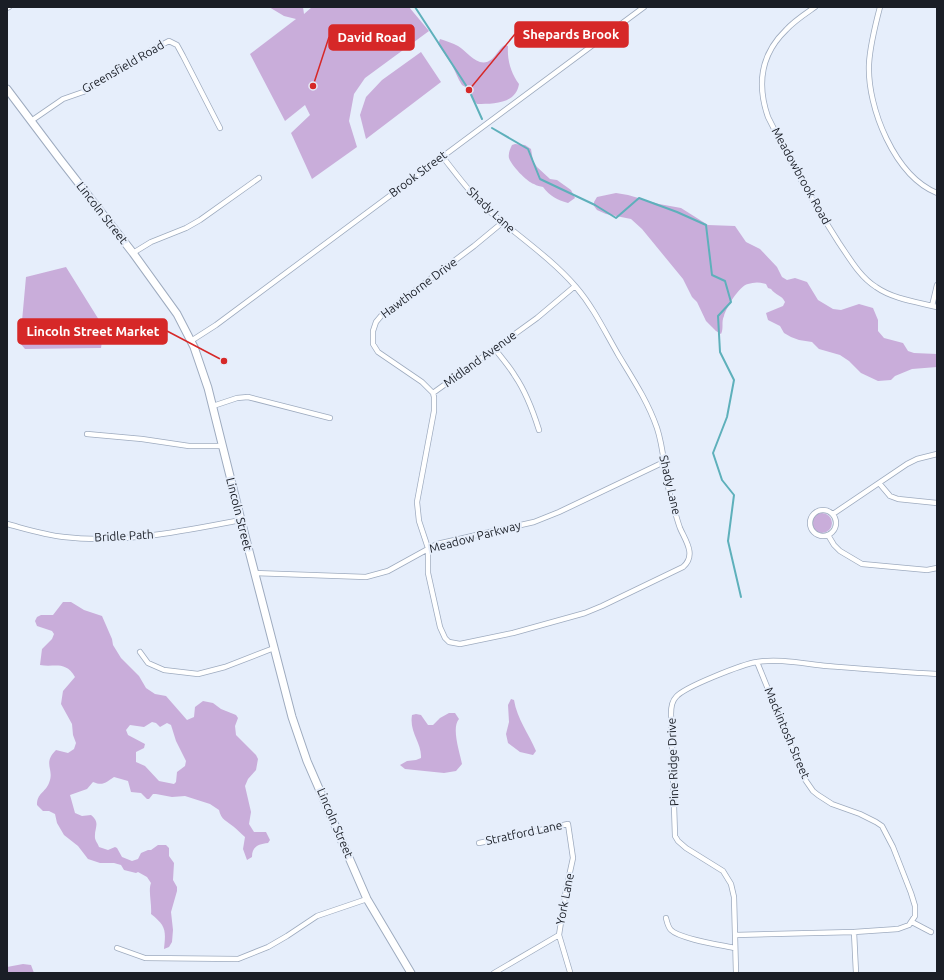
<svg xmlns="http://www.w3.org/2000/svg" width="944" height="980" font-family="Ubuntu,sans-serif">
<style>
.green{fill:#c9adda;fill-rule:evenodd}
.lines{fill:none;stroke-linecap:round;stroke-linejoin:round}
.stream{stroke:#5eb0bb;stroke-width:2}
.street-casing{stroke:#9eabbf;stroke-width:6}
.secondary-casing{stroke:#9eabbf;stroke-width:9}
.street{stroke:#fff;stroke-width:4.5}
.secondary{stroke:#fff;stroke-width:7}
.labels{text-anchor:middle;stroke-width:4;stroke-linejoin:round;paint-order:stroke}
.street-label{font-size:12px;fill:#1a1e26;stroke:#e6eefb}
.leader{fill:none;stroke:#d62828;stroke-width:1.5}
.callout-dot{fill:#d62828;stroke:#e6eefb;stroke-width:1.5}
.callout{fill:#d62828;stroke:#d62828;stroke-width:1.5}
.callout-label{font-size:13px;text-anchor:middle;font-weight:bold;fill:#fff}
</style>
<rect width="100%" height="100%" fill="#e6eefb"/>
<!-- green -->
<path class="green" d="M269,7H303L304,14L312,7H409L429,31L365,78L354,94L349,121L357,147L312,179L291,133L310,115L305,105L285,121L250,54L296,19L284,16Z
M440,39C446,41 453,43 458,46C468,52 479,70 492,59C497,55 499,48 505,45L508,46C507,60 511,73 519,84C516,104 493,104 477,104L473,100L467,88L462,85L459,80L452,65L438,44Z
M421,52L441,82L366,139L360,115L366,97L382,80Z
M515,144L525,145L531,149L533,161L537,167L550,179L557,180L571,190L575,198L568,203C557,200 550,196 543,187C540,186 537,186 534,184C527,182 511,165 509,158C508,154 510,149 512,145Z
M616,193L628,195L659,204L681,208L708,225L735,226L746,242L760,249L777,267L782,277L787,280L795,278L807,282L818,300L833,309L841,310L859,304L873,308L878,320V331L884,338L903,343L908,351L914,353L937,354V367L912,369L895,376L891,380L878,381L861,373L849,361L840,355L819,349L812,342L799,340L791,337L784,333L780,326L768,320L766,313L783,306L785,302C782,295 775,295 771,289L768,288L766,284C760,282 754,282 748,284C739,286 726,308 724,316C721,322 724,328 721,334L716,331L706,321L697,302L692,297L683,279L642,229L631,219L606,214L597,210L594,206V202L597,197Z
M66,267L104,328L101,348L25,349L20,343L26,277Z
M812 523a10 10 0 1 1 20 0a10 10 0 1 1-20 0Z
M63,602H71L84,610L102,616L112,639L113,645L121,658L139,676L146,688L155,694L166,696L187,720L194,717L195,707L203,701L213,703L221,709L236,715L238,718L235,726L236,735L256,755L258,759L256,770L248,779L245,786L251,812L249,824L254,832H266L270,840L268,843C258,844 252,847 252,857L247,860L243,849L245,837C241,834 238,830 234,827C227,821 221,820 219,810L210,804L185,796L172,797L156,794H153L149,799H147L141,793L131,792L128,781L114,777C105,783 103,786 93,782L87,789L70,795L75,813L82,816L91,815C101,823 94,828 95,838C95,840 98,844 99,847L108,850L115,847L117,848L122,857L132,861L138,859L141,853L148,850H151L158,845H166L169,848V856L174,863L173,880L177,887V891L171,912L173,930L172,942L169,947L164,949C166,930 166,926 151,914C152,903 148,891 151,883L147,877L138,872L136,873L124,870L121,865L114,863H100L88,859L78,846L64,835L57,823L55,814L49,811H43L37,805C37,793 45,793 49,783C55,769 42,764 56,750L68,753L74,749L76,743L73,735L72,724L61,704L63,691L75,677C65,660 54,668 40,665L42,649L52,639L54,634L52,631L37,626L35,621L37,617L41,615H53ZM152,722L156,723L160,727L167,723L171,725L176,741L186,761L185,766L177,772L176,782L174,784L159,781L145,766L136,762V752L144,748L145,744L128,735L126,730L130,725L144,727Z
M511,699L514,700C517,719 529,734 536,751L533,755L520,752L508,743L506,734L509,722L508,705Z
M449,713H455L459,719C451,728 460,753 462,764L456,771L444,773L405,769L400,765L407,761L416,760L421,758C422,743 409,733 412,715L416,714L421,715L428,725H433L440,718Z
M23,964L31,965L34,973H7V967Z"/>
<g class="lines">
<!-- stream -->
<path class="stream" d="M415,7L469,90L482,119
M492,128L528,149L540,179L595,205L616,218L639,198L677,212L706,225L712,275L725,281L731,302L718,316L720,352L734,380L727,417L713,453L722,480L734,495L728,541L741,597"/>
<!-- street casing -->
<g class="street-casing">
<path id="street" d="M815,7C805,14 794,21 786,30C760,55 757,85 768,117C789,160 813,203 839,243C850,259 860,277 876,287C893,299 917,302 937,307
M880,7C875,26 870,45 869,64C867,108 895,176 937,193
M7,8L9,7
M31,121L63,99L83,92L94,86L144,54L169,41L177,45L183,56L220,128
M442,156C457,175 471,195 489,211C517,235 552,259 576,287C594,308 605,332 619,356C633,379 648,402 657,428C665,452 664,478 672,502C675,511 677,520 680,528C685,540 697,555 683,567L602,606L585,613L513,633L460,644L449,642L445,638L440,627L428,573V548L419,521L417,502L434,411V397L433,393L537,318L575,286
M133,253L151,242L186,228L200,220L259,178
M932,306L937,285
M191,341L216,325L644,7
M494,348C501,357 509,366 515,376C526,392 533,411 539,430
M433,393L422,382L378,352L373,344V331L376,322L381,316L474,246L503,222
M213,406L237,398L248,397L330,418
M87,434L142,439L189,446H223
M879,483L890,496L898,499L937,503
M810 523a13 13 0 1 1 26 0a13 13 0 1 1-26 0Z
M833,514L907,464L917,459L937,454
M7,524C26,529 45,535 64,537C123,544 183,531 241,520
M828,535L834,545L840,551L862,564L927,570L937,568
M254,573L366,577L388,571L437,544L534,522L559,512L664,462
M140,652L148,663L164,670L198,674L225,667L274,648
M479,843L568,824L573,858L566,890L559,935L570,972
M666,918C667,922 668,927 671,930C680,939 721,945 735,948
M912,922L931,932
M854,932L856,973
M735,935L854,932L898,929L909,925L915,916V906L911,893L893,847L882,826L876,822L860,814L832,804L818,795L813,791L804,778L757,662
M117,948L145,958L238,959L268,947L287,936L317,916L367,899
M494,973L559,935
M736,973L734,897L731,884L723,871L686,848L678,841L675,836L671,714C671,709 672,701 676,697C684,687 743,664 757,662C778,658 806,664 827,666C864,669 900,672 937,674"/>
</g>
<!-- secondary casing -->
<g class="secondary-casing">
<path id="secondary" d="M7,89L59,158L133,253L177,314L194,347L208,388L241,520L292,717L307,761L367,899L411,973"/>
</g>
<!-- street -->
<use href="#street" class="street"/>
<!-- secondary -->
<use href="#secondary" class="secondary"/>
</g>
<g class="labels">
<!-- street labels -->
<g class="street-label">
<text transform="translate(123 67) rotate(-30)" y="4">Greensfield Road</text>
<text transform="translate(418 174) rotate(-37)" y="4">Brook Street</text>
<text transform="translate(801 176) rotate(61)" y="4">Meadowbrook Road</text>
<text transform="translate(491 210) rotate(43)" y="4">Shady Lane</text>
<text transform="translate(102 213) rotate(52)" y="4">Lincoln Street</text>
<text transform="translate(419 288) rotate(-37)" y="4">Hawthorne Drive</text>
<text transform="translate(480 359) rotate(-36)" y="4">Midland Avenue</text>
<text transform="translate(670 485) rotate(77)" y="4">Shady Lane</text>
<text transform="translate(239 514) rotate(76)" y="4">Lincoln Street</text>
<text transform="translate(124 536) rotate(-3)" y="4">Bridle Path</text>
<text transform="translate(475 537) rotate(-15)" y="4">Meadow Parkway</text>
<text transform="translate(787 733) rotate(67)" y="4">Mackintosh Street</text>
<text transform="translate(673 762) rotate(-92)" y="4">Pine Ridge Drive</text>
<text transform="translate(335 823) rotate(67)" y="4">Lincoln Street</text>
<text transform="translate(524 833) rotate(-12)" y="4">Stratford Lane</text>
<text transform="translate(565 899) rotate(-79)" y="4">York Lane</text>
</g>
</g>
<!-- callouts -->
<path class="leader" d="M469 90L515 34M313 86L329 37M224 361L167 331"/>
<g class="callout-dot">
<circle cx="469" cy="90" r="4"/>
<circle cx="313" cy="86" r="4"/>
<circle cx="224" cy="361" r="4"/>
</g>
<g class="callout">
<rect x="515" y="22" width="113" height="25" rx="4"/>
<rect x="329" y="25" width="85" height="25" rx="4"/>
<rect x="18" y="319" width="149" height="25" rx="4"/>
</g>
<g class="callout-label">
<text x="571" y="39">Shepards Brook</text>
<text x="372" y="42">David Road</text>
<text x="93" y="336">Lincoln Street Market</text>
</g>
<!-- border -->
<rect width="944" height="980" fill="none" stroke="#1a1e26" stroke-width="16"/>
</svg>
